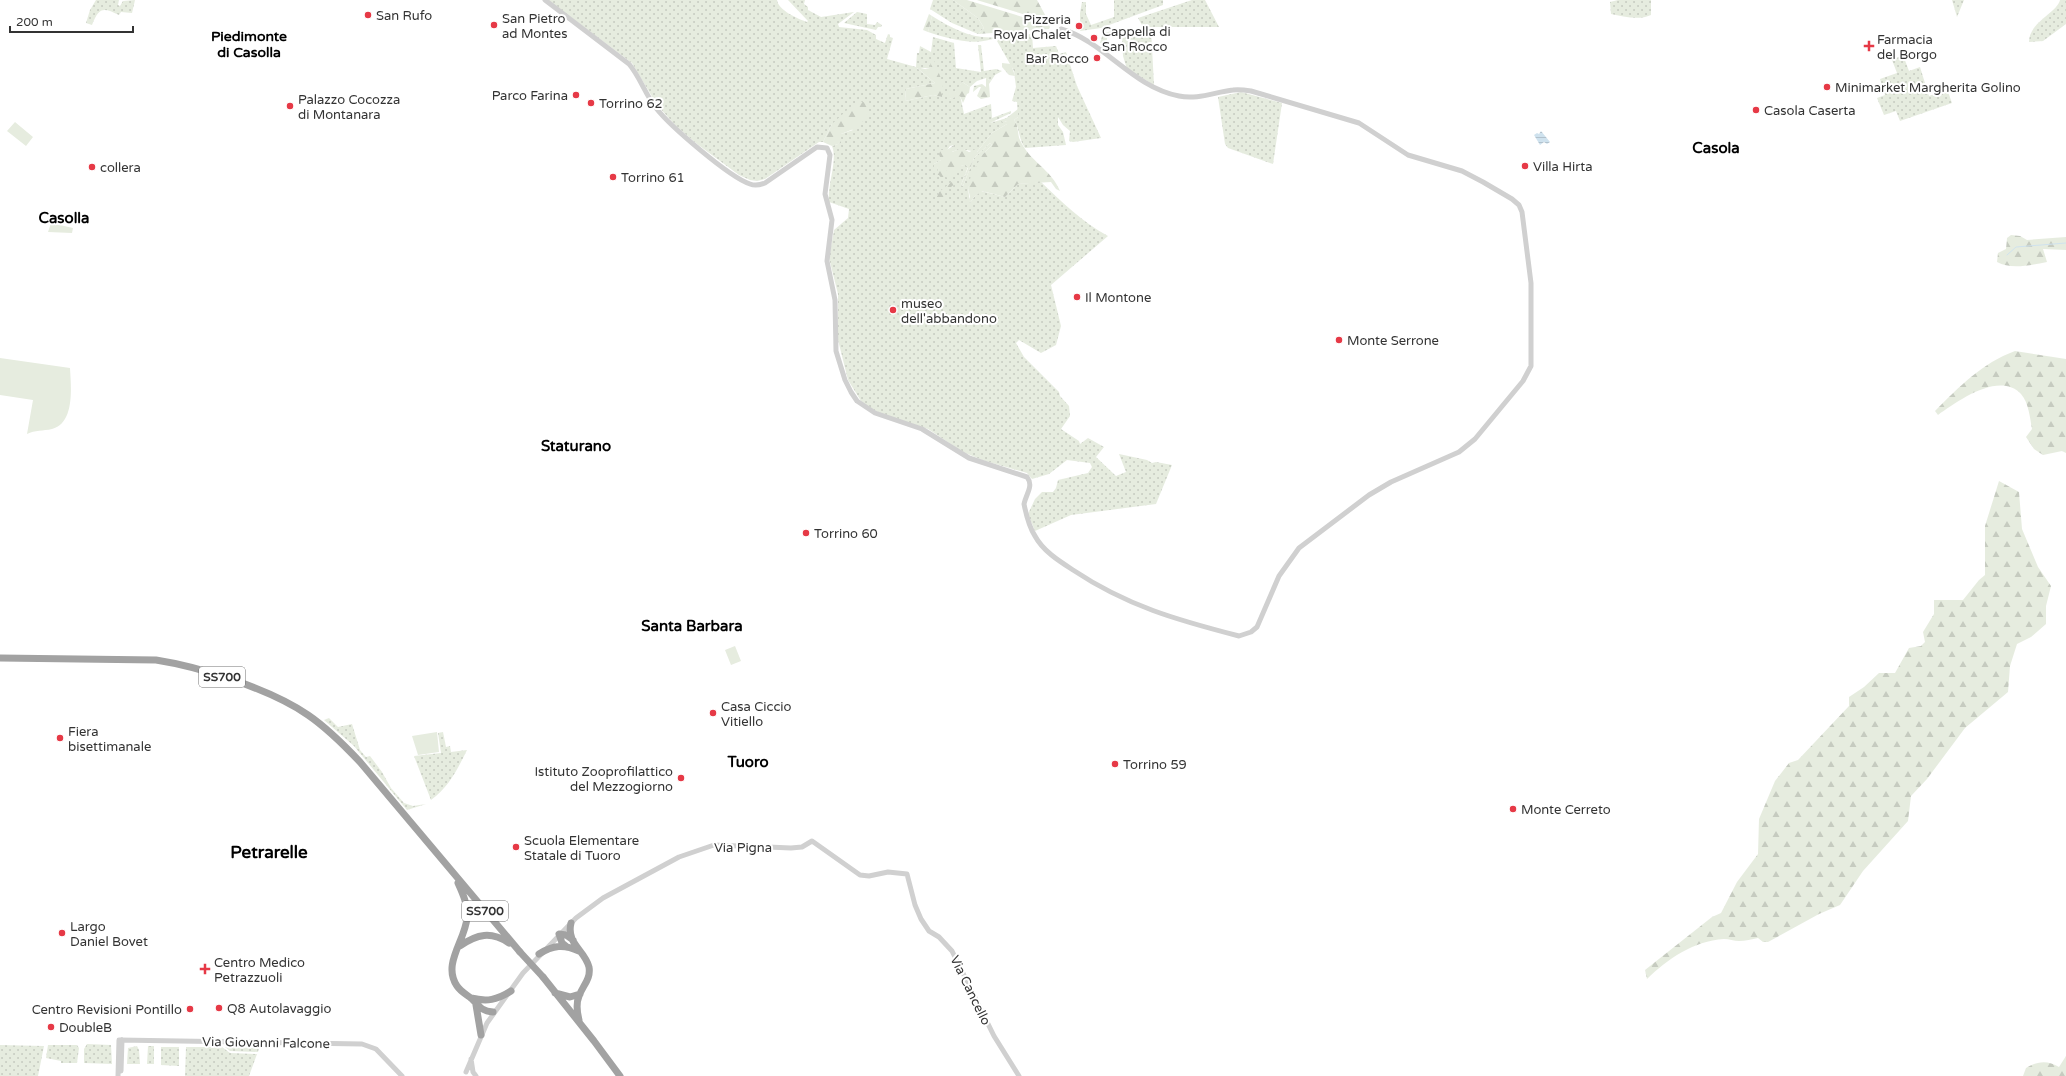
<svg xmlns="http://www.w3.org/2000/svg" width="2066" height="1076" font-family="'Varela Round',sans-serif">
<style>
.grass{fill:url(#grass-dots);fill-rule:evenodd}
.forest{fill:url(#forest-firs)}
.park{fill:#e6ecdf}
.water{fill:url(#water-rules)}
.lines{fill:none;stroke-linecap:round;stroke-linejoin:round}
.stream{stroke:#cfe2ee;stroke-width:1}
.tertiary{stroke:#d0d0d0;stroke-width:5}
.trunk{stroke:#a2a2a2;stroke-width:7}
.trunk-bridge{stroke:#a2a2a2;stroke-width:7}
.poi-dot{fill:#e63946;stroke:#fff;stroke-width:1.5}
.labels{text-anchor:middle;stroke-width:4;stroke-linejoin:round;paint-order:stroke}
.shield{fill:#fff;stroke:#707070;stroke-width:1}
.shield-label{font-size:12px;font-weight:bold;fill:#333}
.poi-label{font-size:13px;fill:#333;stroke:#fff;text-anchor:start}
.street-label{font-size:13px;fill:#333;stroke:#fff}
.neighbourhood-label{font-size:14px;font-weight:bold;fill:#000;stroke:#fff}
.quarter-label{font-size:15px;font-weight:bold;fill:#000;stroke:#fff}
.district-label{font-size:17px;font-weight:bold;fill:#000;stroke:#fff}
</style>
<defs>
<pattern id="grass-dots" width="8" height="8" patternUnits="userSpaceOnUse"><rect width="8" height="8" fill="#e6ecdf"/><path d="M2 2h.1M6 6h.1" fill="none" stroke="#c6cbc0" stroke-width="1.8" stroke-linecap="round"/></pattern>
<pattern id="forest-firs" width="22" height="20" patternUnits="userSpaceOnUse"><rect width="22" height="20" fill="#e6ecdf"/><path d="M5 1l3.5 6h-7zM16 11l3.5 6h-7z" fill="#c6cbc0"/></pattern>
<pattern id="water-rules" width="6" height="5" patternUnits="userSpaceOnUse"><rect width="6" height="5" fill="#cfe2ee"/><path d="M0 2.5h6" fill="none" stroke="#b2c2cd"/></pattern>
</defs>
<rect width="100%" height="100%" fill="#fff"/>
<!-- grass -->
<path class="grass" d="M96,0H119L118,5L120,6L123,1L135,0L132,13L121,12L119,15C103,7 99,7 92,25L86,23L90,10Z
M548,0H777C778,10 798,19 807,22L808,21L788,0H805L804,4L808,7V10L821,17L854,12L838,24L839,27L867,30L876,35V39L885,43L888,34L890,35V37L893,38L887,59L916,67L917,53H919L920,46L931,52L933,37L954,43L956,68L981,72L978,45H981L984,71L996,69L1002,71L995,75L991,81L986,78L977,81L970,87L962,82L958,89L949,99L960,95L964,114L991,104L992,118L1011,111V113L990,123L1010,117L1004,122L1007,121V124L992,133L977,152L961,149L951,152L954,145L950,146L941,160L934,164C945,176 954,164 966,165L968,167L961,185L963,186L974,158L990,143L992,145L983,154L968,188L970,203L974,197L981,191L1005,197L1018,184L1041,182C1062,202 1082,222 1108,236L1051,285L1061,326L1056,345L1041,353L1019,340L1016,343L1024,357L1059,392L1060,396L1069,406L1070,416L1061,429L1079,441L1080,444L1088,438L1104,447L1096,457L1116,476L1126,472L1119,454L1147,460L1152,463L1156,462L1172,465L1156,504L1071,515L1035,531L1028,514L1035,499L1042,492H1053L1056,488L1058,480L1088,473L1092,467L1090,463L1067,460L1049,474L1032,479L1027,473L982,460L963,452L928,429L882,414L870,408L861,401L848,380L838,340V294L829,258L834,230L848,218L849,209L829,202C827,185 838,160 832,146L841,143V134L853,130L832,124L823,142H819L765,179L757,181L750,180L739,175L697,144L676,126L657,105L632,63ZM931,65L942,97L933,95L905,101L906,89L935,83L917,68H930Z
M933,0H953L978,18L984,28L978,34L952,23L930,9Z
M1114,0H1163V5L1101,28L1080,31V13L1082,2H1086V14L1091,25L1114,17Z
M1192,0H1205L1219,27H1143L1138,18Z
M1618,0H1651V15C1638,21 1623,16 1611,14L1610,2Z
M1952,0H1964L1957,17Z
M2060,0H2066V24L2043,41L2029,42C2029,22 2057,13 2060,0Z
M857,12L867,14V24L875,25L877,22L882,25L881,27H878L876,30L844,23Z
M932,16C953,29 973,40 998,37C976,47 949,39 928,32Z
M1151,29L1154,85L1127,69L1123,56L1122,35H1108L1106,43H1100L1103,33L1118,30Z
M1032,34L1033,48L1056,46L1059,54L1066,52L1077,86L1101,138L1073,142L1069,141L1070,131L1063,125L1058,117V125L1063,132L1066,145L1025,148C1018,138 1020,128 1014,120L1018,117L1017,102L1012,101L1016,87L1014,71L997,41L1003,36Z
M1903,55L1909,71L1920,67L1929,96L1947,89L1952,103L1900,121L1896,111L1884,115L1877,98L1885,95L1880,79L1897,73L1892,60Z
M1241,92L1282,103L1273,164L1228,148L1225,144L1218,97Z
M329,718L338,727L352,724L360,750L366,757L370,756L382,772L391,788L404,803L413,806L426,804L407,810L354,746L324,720Z
M443,732L446,747L450,746L451,752L467,750C457,770 449,787 431,800L414,756L441,753L438,733Z
M87,1044L111,1045L112,1064L84,1063V1049Z
M0,1045L44,1046L38,1076H0Z
M48,1045H77L79,1048L77,1063H61V1061L46,1058Z
M137,1046L139,1050L140,1064H127L128,1048Z
M148,1046H154V1064H147Z
M161,1047H179V1066L161,1065Z
M186,1047H222L230,1053L257,1054L249,1076H185Z
M225,1047L259,1048L258,1052L230,1051Z"/>
<!-- forest -->
<path class="forest" d="M953,0H967L1049,25L1050,27L1049,29L978,34L984,28L978,18Z
M977,0H1037L1049,22L980,1Z
M929,14L932,16L928,32L923,30Z
M931,60H934L943,84L942,97L933,95L905,101L906,89L935,83L916,67L925,69L930,68Z
M1002,63L1011,64L1015,76L1009,75L1002,67Z
M986,78L991,81L989,84L990,97L981,99L977,96L981,87H979L973,92L974,86L982,84L986,87Z
M962,82L970,87L969,93L967,94L963,103L960,96L949,99V91L955,92Z
M857,101L869,103C870,120 856,129 841,134V143L832,146L823,142L832,124Z
M1018,109V117L1014,120C1019,126 1017,133 1020,140C1029,161 1052,170 1060,191L1056,189L1051,182L1018,184L1005,197L982,191L974,197L970,203L968,202L970,197L968,188L971,175L983,154L992,145L990,143L974,158L963,186L961,185L968,168L966,165H962L951,180L946,177L947,170L943,180L939,175H937L938,167L934,168V164L941,160L939,154L941,150H947L954,145L952,152L962,148L969,152L976,149L977,152L992,133L1007,124V121L1000,123Z
M953,181L957,182L945,192L943,202L938,201L936,199L939,192Z
M2011,235L2020,236L2027,240L2066,237V250L2043,249L2047,262C2031,265 2011,270 1997,262L1998,253L2006,249L2007,238Z
M2015,351L2066,359V453L2062,451L2043,455L2034,449L2026,437L2032,429C2030,419 2029,403 2021,394C1999,371 1958,401 1938,415L1935,411C1959,387 1982,363 2015,351Z
M1999,481L2019,492L2022,529L2038,567L2051,586L2046,606V624L2031,637L2017,644L2010,666L2008,692L1965,728L1927,779L1911,796L1908,821L1863,871L1840,905L1819,914L1768,942H1763L1758,938C1752,939 1745,941 1739,941C1734,941 1729,939 1724,939C1693,941 1668,959 1647,979L1645,970L1712,917L1721,913L1737,882L1758,854L1759,819L1775,781L1789,763L1798,760L1849,706V697L1864,687L1879,673H1895L1909,648L1921,646L1925,642L1923,632L1934,614V600H1963L1979,580L1985,575V526Z
M2066,1056V1076H2023L2026,1068C2037,1061 2048,1060 2059,1067Z"/>
<!-- park -->
<path class="park" d="M15,122L33,137L26,146L7,131Z
M51,223L73,228L72,233L48,232Z
M0,358L70,368C71,387 75,423 52,429C43,431 35,430 27,434L33,400L0,395Z
M735,646L741,661L731,665L725,650Z
M437,732L439,752L418,755L412,736Z"/>
<!-- water -->
<path class="water" d="M1541,131L1550,142L1547,144L1544,142L1540,145L1534,135L1537,133L1539,134Z"/>
<g class="lines">
<!-- stream -->
<path class="stream" d="M2007,255L2016,247L2066,243"/>
<!-- tertiary -->
<path class="tertiary" d="M545,0L629,64C640,77 645,94 656,108C670,126 729,177 750,184C755,186 760,185 765,183L817,147L827,148L830,155L825,194L832,220L827,261L835,300L836,351L845,380L851,392L857,401L875,413L922,429L969,458L1027,477C1034,486 1026,494 1024,504C1026,514 1029,527 1035,536C1043,551 1059,561 1073,570C1127,606 1177,620 1239,636L1251,632L1257,627L1279,576L1299,548L1369,495L1391,482L1459,452L1475,439L1523,381L1531,366V283L1522,212L1519,205L1512,199L1483,182L1462,171L1408,155L1359,123L1251,91C1245,90 1239,89 1233,90C1215,92 1197,100 1179,96C1132,87 1104,41 1061,29
M471,1059L473,1072L476,1076
M121,1071L122,1040
M466,1072L487,1023L523,973L576,918L603,898L679,857L714,845L791,848L802,847L812,841L860,875L869,876L888,872L907,874L915,905L921,919L929,931L939,937L952,951L994,1036L1019,1076
M118,1076L119,1040L362,1044L376,1049L402,1076"/>
<!-- trunk -->
<path class="trunk" d="M0,658L156,660C201,667 270,689 308,715C327,728 344,745 360,762L520,952
M458,883C463,894 468,905 467,918C465,941 442,964 457,986C461,992 466,994 471,998C479,1006 481,1011 493,1012
M571,923C566,944 585,950 589,967C591,979 583,985 579,996C576,1003 577,1012 579,1020
M460,946C477,934 491,931 509,943
M567,947L562,943L559,934L566,935L573,940
M539,954C553,945 564,944 579,951
M543,977L594,1041L620,1076
M555,993L570,997L580,994
M471,998C487,1002 497,1000 511,991
M476,1005L481,1035"/>
<!-- trunk-bridge -->
<path class="trunk-bridge" d="M520,952L543,977"/>
</g>
<!-- markers -->
<g class="poi-dot">
<circle cx="368" cy="15" r="4"/>
<circle cx="494" cy="25" r="4"/>
<circle cx="1079" cy="26" r="4"/>
<circle cx="1094" cy="38" r="4"/>
<path d="M1867 40h4v4h4v4h-4v4h-4v-4h-4v-4h4z"/>
<circle cx="1097" cy="58" r="4"/>
<circle cx="1827" cy="87" r="4"/>
<circle cx="576" cy="95" r="4"/>
<circle cx="591" cy="103" r="4"/>
<circle cx="290" cy="106" r="4"/>
<circle cx="1756" cy="110" r="4"/>
<circle cx="1525" cy="166" r="4"/>
<circle cx="92" cy="167" r="4"/>
<circle cx="613" cy="177" r="4"/>
<circle cx="1077" cy="297" r="4"/>
<circle cx="893" cy="310" r="4"/>
<circle cx="1339" cy="340" r="4"/>
<circle cx="806" cy="533" r="4"/>
<circle cx="713" cy="713" r="4"/>
<circle cx="60" cy="738" r="4"/>
<circle cx="1115" cy="764" r="4"/>
<circle cx="681" cy="778" r="4"/>
<circle cx="1513" cy="809" r="4"/>
<circle cx="516" cy="847" r="4"/>
<circle cx="62" cy="933" r="4"/>
<path d="M203 963h4v4h4v4h-4v4h-4v-4h-4v-4h4z"/>
<circle cx="219" cy="1008" r="4"/>
<circle cx="190" cy="1009" r="4"/>
<circle cx="51" cy="1027" r="4"/>
</g>
<g class="labels">
<!-- shield labels -->
<g class="shield">
<rect x="199" y="667" width="46" height="20" rx="3"/>
<rect x="462" y="901" width="46" height="20" rx="3"/>
</g>
<g class="shield-label">
<text x="222" y="681">SS700</text>
<text x="485" y="915">SS700</text>
</g>
<!-- poi labels -->
<g class="poi-label">
<text x="376" y="20">San Rufo</text>
<text x="502" y="23">San Pietro<tspan x="502" dy="15">ad Montes</tspan></text>
<text x="1071" y="24" text-anchor="end">Pizzeria<tspan x="1071" dy="15">Royal Chalet</tspan></text>
<text x="1102" y="36">Cappella di<tspan x="1102" dy="15">San Rocco</tspan></text>
<text x="1877" y="44">Farmacia<tspan x="1877" dy="15">del Borgo</tspan></text>
<text x="1089" y="63" text-anchor="end">Bar Rocco</text>
<text x="1835" y="92">Minimarket Margherita Golino</text>
<text x="568" y="100" text-anchor="end">Parco Farina</text>
<text x="298" y="104">Palazzo Cocozza<tspan x="298" dy="15">di Montanara</tspan></text>
<text x="599" y="108">Torrino 62</text>
<text x="1764" y="115">Casola Caserta</text>
<text x="1533" y="171">Villa Hirta</text>
<text x="100" y="172">collera</text>
<text x="621" y="182">Torrino 61</text>
<text x="1085" y="302">Il Montone</text>
<text x="901" y="308">museo<tspan x="901" dy="15">dell'abbandono</tspan></text>
<text x="1347" y="345">Monte Serrone</text>
<text x="814" y="538">Torrino 60</text>
<text x="721" y="711">Casa Ciccio<tspan x="721" dy="15">Vitiello</tspan></text>
<text x="68" y="736">Fiera<tspan x="68" dy="15">bisettimanale</tspan></text>
<text x="1123" y="769">Torrino 59</text>
<text x="673" y="776" text-anchor="end">Istituto Zooprofilattico<tspan x="673" dy="15">del Mezzogiorno</tspan></text>
<text x="1521" y="814">Monte Cerreto</text>
<text x="524" y="845">Scuola Elementare<tspan x="524" dy="15">Statale di Tuoro</tspan></text>
<text x="70" y="931">Largo<tspan x="70" dy="15">Daniel Bovet</tspan></text>
<text x="214" y="967">Centro Medico<tspan x="214" dy="15">Petrazzuoli</tspan></text>
<text x="227" y="1013">Q8 Autolavaggio</text>
<text x="182" y="1014" text-anchor="end">Centro Revisioni Pontillo</text>
<text x="59" y="1032">DoubleB</text>
</g>
<!-- street labels -->
<g class="street-label">
<text x="743" y="852">Via Pigna</text>
<text transform="translate(971 990) rotate(64)" y="5">Via Cancello</text>
<text transform="translate(266 1042) rotate(1)" y="5">Via Giovanni Falcone</text>
</g>
<!-- neighbourhood labels -->
<g class="neighbourhood-label">
<text x="249" y="41">Piedimonte<tspan x="249" dy="16">di Casolla</tspan></text>
</g>
<!-- quarter labels -->
<g class="quarter-label">
<text x="1716" y="153">Casola</text>
<text x="64" y="223">Casolla</text>
<text x="576" y="451">Staturano</text>
<text x="692" y="631">Santa Barbara</text>
<text x="748" y="767">Tuoro</text>
</g>
<!-- district labels -->
<g class="district-label">
<text x="269" y="858">Petrarelle</text>
</g>
</g>
<!-- scale -->
<path d="M10 26v6h123v-6" fill="none" stroke="#333333" stroke-width="2"/>
<text x="16" y="26" font-size="12" fill="#333333" stroke="#ffffff" stroke-width="3" paint-order="stroke">200 m</text>
</svg>
